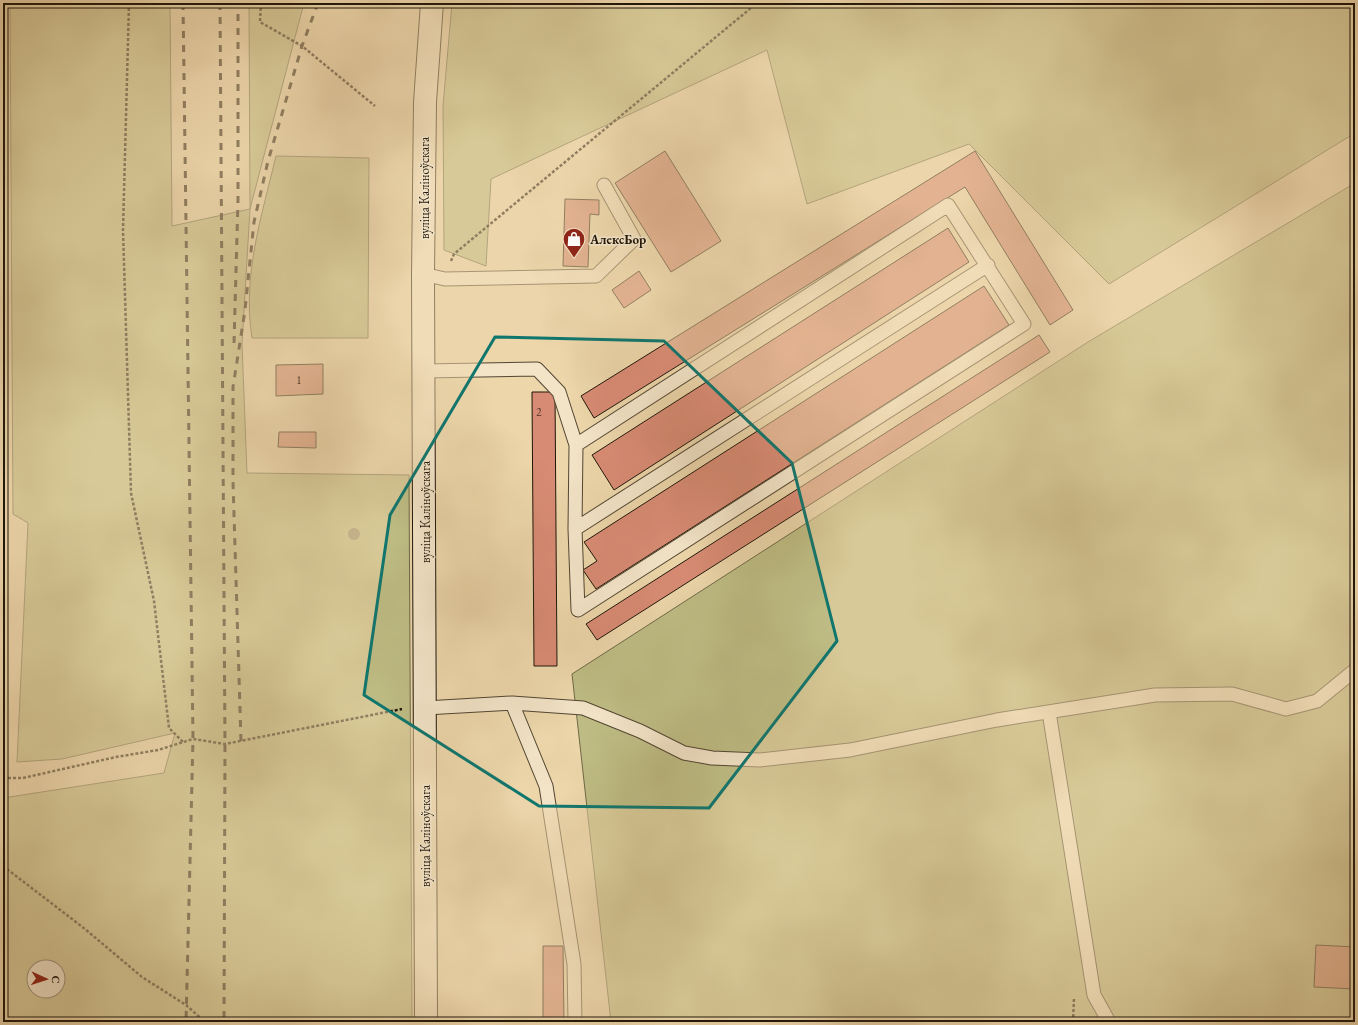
<svg xmlns="http://www.w3.org/2000/svg" width="1358" height="1025" font-family="'EB Garamond',serif">
<style>
.green{fill:#bebc84;stroke:#6e6947;fill-rule:evenodd}
.building{fill:#d88b74;stroke:#1f160a}
.lines{fill:none;stroke-linecap:round;stroke-linejoin:round}
.lane-casing{stroke:#524632;stroke-width:15}
.secondary-casing{stroke:#1f160a;stroke-width:24}
.path{stroke:#1f160a;stroke-width:2.5;stroke-dasharray:3 2;stroke-linecap:butt}
.lane{stroke:#f3e4c8;stroke-width:13}
.secondary{stroke:#f3e4c8;stroke-width:22}
.rail{stroke:#1f160a;stroke-width:3;stroke-dasharray:7 7;stroke-linecap:butt}
.tree{fill:#968866}
.marked{fill:none;stroke:#0f766e;stroke-width:3;stroke-linejoin:round}
.labels{text-anchor:middle;stroke-width:3;stroke-linejoin:round;paint-order:stroke}
.number-label{font-size:11px;fill:#4d3324}
.street-label{font-size:13px;fill:#1f160a;stroke:#f3e4c8}
.poi-label{font-size:13px;font-weight:bold;fill:#1f160a;stroke:#f3e4c8;text-anchor:start}
</style>
<rect width="100%" height="100%" fill="#ecd6aa"/>
<filter id="stains"><feTurbulence type="fractalNoise" baseFrequency=".005" numOctaves="4"/><feColorMatrix values="0 0 0 0 .2 0 0 0 0 .09 0 0 0 0 .02 0 0 0 .5 -.17"/></filter>
<radialGradient id="worn" r=".72"><stop offset=".6" stop-color="#630" stop-opacity="0"/><stop offset="1" stop-color="#630" stop-opacity=".3"/></radialGradient>
<!-- green -->
<path class="green" d="M10,3H170L172,226L250,209L249,3H304L250,209L242,344L247,473L409,475L412,1022H3V798L164,773L175,733L62,759L17,762L28,523L13,514ZM34,967H58V991H34Z
M452,3H1355V133L1109,284L969,144L807,204L767,50L491,179L486,266L444,250L443,106Z
M276,156L369,158L368,338H252C242,276 262,215 276,156Z
M1355,183V1022H611L572,674L1088,342Z"/>
<!-- building -->
<path class="building" d="M665,151L721,241L671,272L615,183Z
M975,151L1073,310L1050,325L965,187L594,418L581,396Z
M565,199L599,200V215L590,214L588,267L563,266Z
M948,228L969,262L614,490L592,455Z
M639,271L651,290L624,308L612,290Z
M984,286L1009,325L596,589L583,570L597,561L584,542Z
M1039,335L1050,352L597,640L586,624Z
M323,364V394L276,396V365Z
M532,392H555L557,666H534Z
M279,432H316V448L278,447Z
M1316,945L1355,947V989L1314,987Z
M543,946H563L564,1022H543Z"/>
<g class="lines">
<!-- lane casing -->
<g class="lane-casing">
<path id="lane" d="M423,274L445,279L596,276L634,239L604,185
M425,371L537,369L559,392L576,445L575,529L578,610L1024,324L948,205L576,445
M575,529L988,265
M512,703L546,786L574,964L575,1022
M425,708L512,703L583,708L640,731L684,753L712,758L760,760L850,750L997,720L1155,695L1232,694L1286,709L1317,701L1355,670
M1049,712L1094,995L1109,1022"/>
</g>
<!-- secondary casing -->
<g class="secondary-casing">
<path id="secondary" d="M426,1022L423,274L425,102L432,3"/>
</g>
<!-- path -->
<path class="path" d="M129,3L123,230L131,493L154,601L169,728L183,742
M261,3L260,22L302,46L375,106
M451,261L454,254L757,3
M3,778H23L116,757L158,750L193,739L225,744L402,709
M3,866L85,929L142,977L186,1005L205,1022
M1073,1022L1074,998"/>
<!-- lane -->
<use href="#lane" class="lane"/>
<!-- secondary -->
<use href="#secondary" class="secondary"/>
<!-- rail -->
<path class="rail" d="M183,3L193,739L186,1022
M220,3L225,744L224,1022
M234,343L238,200V3
M241,741L233,482V387L245,310L254,222L268,161L302,46L318,3"/>
</g>
<!-- trees -->
<circle class="tree" cx="354" cy="534" r="6"/>
<!-- marked area -->
<path d="M0 0H1358V1025H0ZM495,337L664,341L792,463L837,641L709,808L539,806L364,695L390,515Z" fill="#ecd6aa" fill-opacity=".55" fill-rule="evenodd"/>
<path class="marked" d="M495,337L664,341L792,463L837,641L709,808L539,806L364,695L390,515Z"/>
<!-- icons -->
<defs>
<g id="shop-pin" transform="scale(1.15)"><path d="M0 17L-7.5 6A9.5 9.5 0 1 1 7.5 6Z" fill="#8f2418" stroke="#f3e4c8"/><path d="M-5-2.5h2.3a2.7 3.5 0 0 1 5.4 0H5L5.5 6h-11ZM-1.5-2.5h3a1.5 2.3 0 0 0-3 0Z" fill="#fff"/></g>
</defs>
<g fill-rule="evenodd">
<use href="#shop-pin" x="574" y="239"/>
</g>
<g class="labels">
<!-- number labels -->
<g class="number-label">
<text x="299" y="384">1</text>
<text x="539" y="416">2</text>
</g>
<!-- street labels -->
<g class="street-label">
<text transform="translate(424 188) rotate(-90)" y="5">вуліца Каліноўскага</text>
<text transform="translate(425 512) rotate(-90)" y="5">вуліца Каліноўскага</text>
<text transform="translate(425 836) rotate(-90)" y="5">вуліца Каліноўскага</text>
</g>
<!-- poi labels -->
<g class="poi-label">
<text x="590" y="244">АлексБор</text>
</g>
</g>
<!-- margin -->
<rect width="1358" height="1025" fill="none" stroke="#ecd6aa" stroke-width="16"/>
<rect x="4" y="4" width="1350" height="1017" fill="none" stroke="#1f160a" stroke-width="2"/>
<rect x="8" y="8" width="1342" height="1009" fill="none" stroke="#1f160a"/>
<!-- north arrow -->
<g transform="translate(46 979) rotate(93)"><circle r="19" fill="#f3e4c8" stroke="#9e927c"/>
<path d="M0-3L7 15L0 10L-7 15Z" fill="#8f2418"/>
<text y="-6" font-size="11" font-weight="bold" text-anchor="middle" fill="#1f160a">С</text>
</g>
<rect width="100%" height="100%" filter="url(#stains)"/>
<rect width="100%" height="100%" fill="url(#worn)"/>
</svg>
